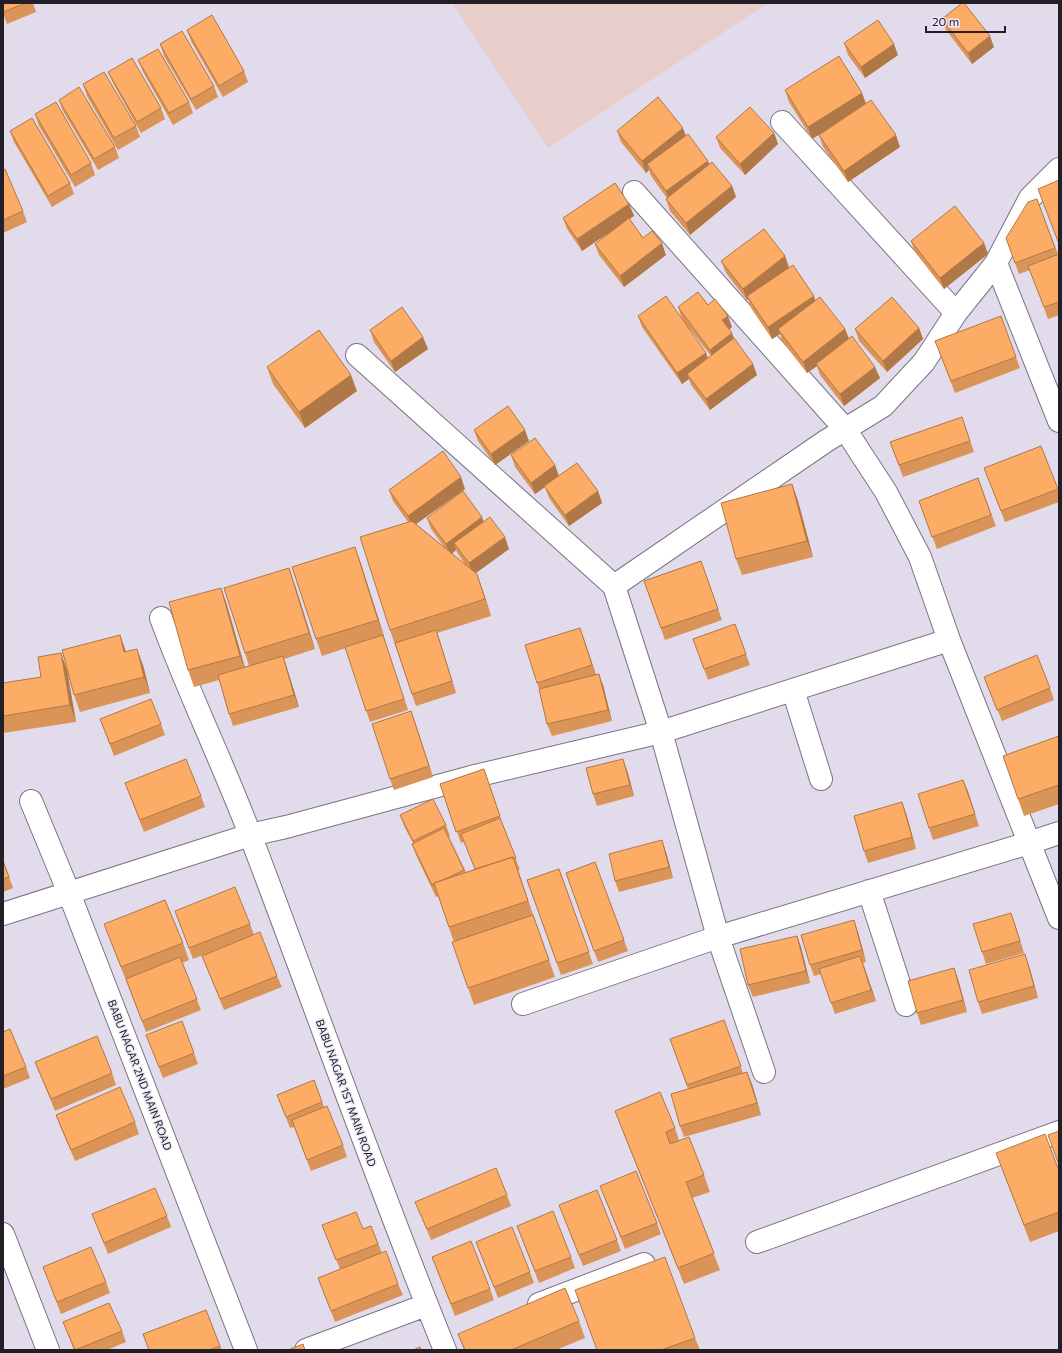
<svg xmlns="http://www.w3.org/2000/svg" width="1062" height="1353" font-family="Commissioner,sans-serif">
<style>
.education{fill:#e8ceca}
.lines{fill:none;stroke-linecap:round;stroke-linejoin:round}
.minor-casing{stroke:#7a7482;stroke-width:24}
.minor{stroke:#fff;stroke-width:22}
.wall{fill:#da9457;fill-rule:evenodd}
.shaded-wall{fill:#b17847}
.building{fill:#fdac65;stroke:#b17847}
.labels{text-anchor:middle;stroke-width:3;stroke-linejoin:round;paint-order:stroke}
.street-label{font-size:11px;fill:#222026;stroke:#efe8f9}
</style>
<rect width="100%" height="100%" fill="#e2dbeb"/>
<!-- education -->
<path class="education" d="M452,3H768L548,148Z"/>
<g class="lines">
<!-- minor casing -->
<g class="minor-casing">
<path id="minor" d="M782,122L956,313
M1059,169L1030,198L996,263L956,313L924,362L883,406L826,441L614,586L661,732L949,640L1059,918
M634,192L845,429L886,492L920,557L949,640
M996,263L1059,421
M357,355L614,586
M161,618C188,692 223,763 251,837C316,1008 376,1180 445,1350
M793,690L821,779
M31,801L69,893L246,1350
M869,891L906,1005
M3,914L250,835L286,827L471,777L661,732L718,937L1029,843L1059,833
M523,1004L718,937L764,1072
M3,1234L48,1350
M757,1242L1059,1132
M539,1304L644,1264
M306,1350L426,1305"/>
</g>
<!-- minor -->
<use href="#minor" class="minor"/>
</g>
<!-- wall -->
<path class="wall" d="M3,3H33L36,12L7,24L3,13Z
M942,19L994,47L972,64L946,30Z
M187,30L244,71L248,82L223,97L191,41Z
M844,43L898,55L865,78L848,55Z
M160,44L214,86L218,97L196,110L164,56Z
M138,60L189,102L193,113L173,125L143,72Z
M108,72L161,108L165,119L141,133L113,83Z
M83,84L136,126L140,137L118,150L87,96Z
M785,90L862,93L866,103L900,147L848,182L823,147L819,135L840,121L812,139L789,102Z
M59,100L115,147L119,158L98,170L63,111Z
M35,114L91,163L95,175L75,187L39,126Z
M10,131L70,183L74,194L52,207L14,142Z
M617,131L686,136L709,164L732,186L736,197L690,235L670,211L666,199L667,198L651,176L649,170L646,173L621,142Z
M774,133L778,144L745,175L720,148L716,137Z
M3,170L23,211L27,222L3,233Z
M1037,199L1058,254H1059V315L1048,319L1030,270L1019,274L1006,238Z
M629,204L634,216L629,219L643,238L666,255L624,287L599,255L595,244L619,225L582,251L567,229L563,218Z
M911,241L984,243L988,254L944,289L915,252Z
M785,256L789,267L815,300L845,329L849,338L880,378L844,406L820,375L817,366L807,373L782,341L780,334L772,339L751,308L748,299L747,300L726,273L721,261Z
M708,305L732,327L729,330L734,339L757,375L710,410L691,385L689,379L682,384L642,327L638,316L706,353L708,358L711,356L682,319L678,307Z
M1001,316L1020,368L955,393L935,341Z
M919,328L923,339L887,372L859,341L855,329Z
M370,330L428,349L395,372L374,342Z
M267,367L357,391L305,428L273,384Z
M962,417L974,452L903,477L890,442Z
M474,430L529,441L495,465L478,441Z
M1041,446L1059,493V502L1005,522L984,468Z
M511,455L555,465L559,476L598,491L602,503L569,526L549,498L545,487L535,494L515,467Z
M978,478L996,526L937,549L919,501Z
M792,484L798,501L813,557L742,575L736,559Z
M465,489L416,524L445,548L431,529L427,518L482,517L483,521L509,549L476,573L483,591L491,616L437,633L456,693L416,706L390,630L408,522L393,501L389,490ZM456,550L458,554L465,564L452,554Z
M355,547L361,564L384,636L383,637L408,710L370,722L346,648L322,656L316,639Z
M701,561L722,620L665,640L644,581Z
M295,585L315,649L284,659L287,668L299,707L233,726L229,714L219,680L194,687L188,670L221,588L227,605L245,667L249,666L245,653Z
M735,624L750,665L708,680L693,639Z
M120,635L126,652L143,665L150,693L80,712L74,695Z
M584,639L596,674L603,685L612,721L552,736L547,724L539,689L537,683Z
M67,670L76,722L3,733V683L41,677Z
M984,677L1050,688L1054,700L1002,721Z
M411,711L433,777L394,790L390,779Z
M100,719L161,724L165,735L114,756Z
M1059,736V804L1024,816L1003,756Z
M484,769L504,828L520,870H518L533,915L539,931L555,977L474,1005L468,988L454,942L438,896L436,897L416,855L412,844L413,843L404,826L400,815L446,825L450,836L449,837L466,872L475,869L464,842L461,843L440,784Z
M627,770L634,796L597,806L593,794Z
M963,780L979,826L933,840L929,828Z
M125,783L201,796L205,807L144,832Z
M906,813L916,849L868,863L864,851Z
M666,852L673,878L619,892L615,881Z
M3,860L13,888L3,892Z
M595,862L628,951L598,962L566,873Z
M559,869L593,964L561,975L527,880Z
M175,911L250,924L254,935L277,976L282,987L224,1010L202,956L225,947L193,959Z
M104,924L183,943L189,960L182,963L201,1010L146,1032Z
M1015,924L1024,953L986,964L982,952Z
M858,932L866,962L863,963L876,1001L835,1014L821,974L814,976L810,965Z
M797,936L801,947L810,983L753,997L748,985Z
M1029,966L1038,998L982,1014L978,1002Z
M954,968L958,979L967,1012L921,1025L917,1013Z
M724,1020L743,1073L752,1084L761,1115L684,1137L680,1126L688,1089L670,1039Z
M3,1032L26,1067L30,1078L3,1089Z
M146,1035L194,1053L198,1064L163,1078Z
M35,1062L112,1073L116,1085L55,1111Z
M314,1080L324,1107L343,1145L347,1157L311,1171L294,1127L290,1128L277,1095Z
M615,1111L675,1128L679,1140L704,1175L710,1192L692,1198L720,1270L684,1284L621,1127Z
M56,1115L135,1122L139,1134L75,1161L60,1126Z
M996,1153L1059,1171V1231L1030,1242Z
M600,1186L657,1223L661,1234L625,1249Z
M507,1195L511,1206L431,1240L415,1202Z
M559,1205L617,1240L621,1251L583,1266Z
M92,1214L167,1216L171,1227L108,1254Z
M322,1225L363,1229L371,1226L382,1253L398,1284L403,1295L335,1322L318,1278L340,1269Z
M517,1226L571,1257L575,1268L539,1283Z
M476,1242L530,1272L534,1283L498,1298Z
M432,1257L490,1289L494,1300L455,1316Z
M43,1267L106,1282L110,1293L61,1314Z
M206,1310L222,1350H149L143,1334Z
M579,1321L585,1338L556,1350H464L458,1334Z
M63,1322L122,1331L126,1342L107,1350H74Z
M695,1338L700,1350H597Z"/>
<!-- shaded-wall -->
<path class="shaded-wall" d="M990,36L994,47L972,64L968,53Z
M894,44L898,55L865,78L861,67Z
M862,93L866,105L812,139L808,127Z
M683,128L687,139L647,164L649,170L646,173L642,161Z
M774,133L778,144L745,175L740,164Z
M896,135L900,147L848,182L844,171Z
M708,161L712,172L670,203L666,191Z
M732,186L736,197L690,235L686,223Z
M629,204L634,216L582,251L577,239Z
M662,243L666,255L624,287L620,276Z
M984,243L988,254L944,289L940,278Z
M785,256L789,268L747,296L748,299L747,300L743,289Z
M814,296L818,308L778,329L780,334L772,339L768,327Z
M728,316L732,327L726,332L722,320Z
M919,328L923,339L887,372L883,361Z
M845,329L849,340L816,364L817,366L807,373L803,362Z
M732,333L736,344L714,361L710,350Z
M423,337L428,349L395,372L391,361Z
M706,353L710,365L687,374L689,379L682,384L677,373Z
M753,364L757,375L710,410L706,399Z
M875,367L880,378L844,406L840,394Z
M351,375L357,391L305,428L299,412Z
M525,430L529,441L495,465L491,454Z
M555,465L559,477L535,494L531,483Z
M461,477L465,489L412,527L408,516Z
M792,484L798,501L813,557L807,541Z
M598,491L602,503L569,526L565,515Z
M482,517L486,529L454,543L456,550L450,555L446,544Z
M505,537L509,549L473,575L469,563Z
M355,547L361,564L384,636L378,620Z
M289,568L295,585L315,649L309,633Z
M477,574L483,591L491,616L485,599Z
M221,588L227,605L246,673L240,656Z
M580,628L584,639L596,677L592,665Z
M436,630L440,641L456,693L452,681Z
M120,635L126,652H124Z
M383,635L408,710L404,699Z
M137,649L143,665L150,693L144,677Z
M61,653L67,670L76,722L70,705Z
M283,656L287,668L299,707L294,695Z
M599,674L603,685L612,721L608,710Z
M411,711L415,722L433,777L429,766Z
M623,759L627,770L634,796L630,785Z
M963,780L968,791L979,826L975,814Z
M902,802L906,813L916,849L912,837Z
M662,840L666,852L673,878L669,867Z
M513,857L519,873L534,918L528,901Z
M1011,913L1015,924L1024,953L1020,941Z
M854,920L858,932L866,962L862,950Z
M797,936L801,947L810,983L806,971Z
M1025,954L1029,966L1038,998L1034,986Z
M860,956L864,967L876,1001L871,990Z
M954,968L958,979L967,1012L963,1000Z
M747,1072L752,1084L761,1115L757,1103Z"/>
<!-- building -->
<path class="building" d="M3,3H26L3,12Z
M962,3H964L990,36L968,53L942,19Z
M212,15L244,71L219,86L187,30Z
M878,20L894,44L861,67L844,43Z
M182,31L214,86L191,99L160,44Z
M158,49L189,102L169,113L138,60Z
M839,56L862,93L808,127L785,90Z
M132,58L161,108L137,122L108,72Z
M104,72L136,126L114,138L83,84Z
M79,87L115,147L94,159L59,100Z
M658,97L683,128L642,161L617,131Z
M871,100L896,135L844,171L819,135Z
M56,102L91,163L71,175L35,114Z
M750,107L774,133L740,164L716,137Z
M32,118L70,183L48,196L10,131Z
M688,134L708,161L666,191L647,164Z
M712,162L732,186L686,223L666,199Z
M5,169L23,211L3,220V170Z
M1059,180V244L1038,189Z
M615,183L629,204L577,239L563,218Z
M1037,199L1055,248L1015,263L1006,238L1028,202Z
M955,206L984,243L940,278L911,241Z
M629,218L643,238L652,231L662,243L620,276L595,244Z
M764,229L785,256L743,289L721,261Z
M1059,254V302L1044,307L1028,266Z
M793,265L814,296L768,327L747,296Z
M698,292L708,305L715,299L728,316L722,320L732,333L710,350L678,307Z
M666,296L706,353L677,373L638,316Z
M820,297L845,329L803,362L778,329Z
M892,297L919,328L883,361L855,329Z
M402,307L423,337L391,361L370,330Z
M1001,316L1016,357L951,381L935,341Z
M319,330L351,375L299,412L267,367Z
M852,336L875,367L840,394L816,364Z
M734,338L753,364L706,399L687,374Z
M508,406L525,430L491,454L474,430Z
M962,417L970,441L899,465L890,442Z
M535,438L555,465L531,483L511,455Z
M1041,446L1058,489L1001,511L984,468Z
M443,451L461,477L408,516L389,490Z
M577,463L598,491L565,515L544,486Z
M978,478L991,515L932,537L919,501Z
M792,484L807,541L736,559L721,503Z
M463,491L482,517L446,544L427,518Z
M490,517L505,537L469,563L454,543Z
M412,521L477,574L485,599L390,630L360,537Z
M355,547L378,620L316,639L292,567Z
M701,561L718,609L661,628L644,581Z
M289,568L309,633L245,653L224,588Z
M221,588L240,656L188,670L169,602Z
M735,624L746,654L704,669L693,639Z
M580,628L592,665L537,683L525,645Z
M436,630L452,681L412,694L395,643Z
M120,635L124,652L137,649L144,677L74,695L62,650Z
M383,635L404,699L366,711L345,647Z
M61,653L70,705L3,716V683L41,677L38,657Z
M1037,655L1050,688L997,710L984,677Z
M283,656L294,695L229,714L218,675Z
M599,674L608,710L547,724L539,689Z
M151,699L161,724L110,744L100,719Z
M411,711L429,766L390,779L372,724Z
M1059,736V785L1018,799L1003,756Z
M186,759L201,796L140,820L125,783Z
M623,759L630,785L593,794L586,768Z
M484,769L500,816L456,832L440,784Z
M963,780L975,814L929,828L918,794Z
M433,799L446,825L413,841L400,815Z
M902,802L912,837L864,851L854,816Z
M500,818L516,858L513,859V857L475,869L461,834Z
M444,828L464,870L443,880L434,883V884L432,885L412,844Z
M662,840L669,867L615,881L609,854Z
M513,857L528,901L449,927L434,883Z
M3,861L9,877L3,879Z
M595,862L624,940L594,951L566,873Z
M559,869L589,952L557,963L527,880Z
M235,887L250,924L189,948L175,911Z
M165,900L183,943L121,967L104,924Z
M1011,913L1020,941L982,952L973,924Z
M533,915L549,960L468,988L452,942Z
M854,920L862,950L810,965L801,935Z
M260,932L277,976L220,999L202,956Z
M797,936L806,971L748,985L740,949Z
M1025,954L1034,986L978,1002L969,970Z
M860,956L871,990L831,1003L819,969Z
M180,957L197,999L142,1021L126,979Z
M954,968L963,1000L917,1013L908,981Z
M724,1020L741,1066L687,1085L670,1039Z
M182,1021L194,1053L159,1067L146,1035Z
M10,1029L26,1067L3,1076V1032Z
M97,1036L112,1073L51,1099L35,1062Z
M747,1072L757,1103L680,1126L671,1094Z
M314,1080L322,1102L286,1117L277,1095Z
M120,1087L135,1122L71,1150L56,1115Z
M660,1092L675,1128L666,1132L670,1144L689,1137L704,1175L686,1182L714,1253L678,1268L615,1111Z
M327,1106L343,1145L307,1160L292,1120Z
M1059,1131V1165L1048,1135Z
M1045,1134L1059,1171V1212L1024,1225L996,1153Z
M496,1168L507,1195L427,1229L415,1202Z
M636,1171L657,1223L621,1237L600,1186Z
M155,1188L167,1216L104,1243L92,1214Z
M597,1190L617,1240L579,1255L559,1205Z
M553,1211L571,1257L535,1271L517,1226Z
M356,1212L363,1229L371,1226L378,1244L336,1260L322,1225Z
M512,1227L530,1272L494,1287L476,1242Z
M471,1241L490,1289L451,1304L432,1257Z
M91,1247L106,1282L57,1302L43,1267Z
M386,1251L398,1284L331,1311L318,1278Z
M665,1257L695,1338L661,1350H597L575,1290Z
M565,1288L579,1321L511,1350H465L458,1334Z
M109,1303L122,1331L75,1350L63,1322Z
M206,1310L220,1346L209,1350H149L143,1334Z
M303,1344L305,1350H288Z
M420,1347L421,1350H413Z"/>
<g class="labels">
<!-- street labels -->
<g class="street-label">
<text transform="translate(140 1075) rotate(69)" y="4">BABU NAGAR 2ND MAIN ROAD</text>
<text transform="translate(346 1093) rotate(70)" y="4">BABU NAGAR 1ST MAIN ROAD</text>
</g>
</g>
<!-- border -->
<rect width="1062" height="1353" fill="none" stroke="#222026" stroke-width="8"/>
<!-- scale -->
<path d="M926 26v6h79v-6" fill="none" stroke="#222026" stroke-width="2"/>
<text x="932" y="26" font-size="12" fill="#222026" stroke="#efe8f9" stroke-width="3" paint-order="stroke">20 m</text>
</svg>
